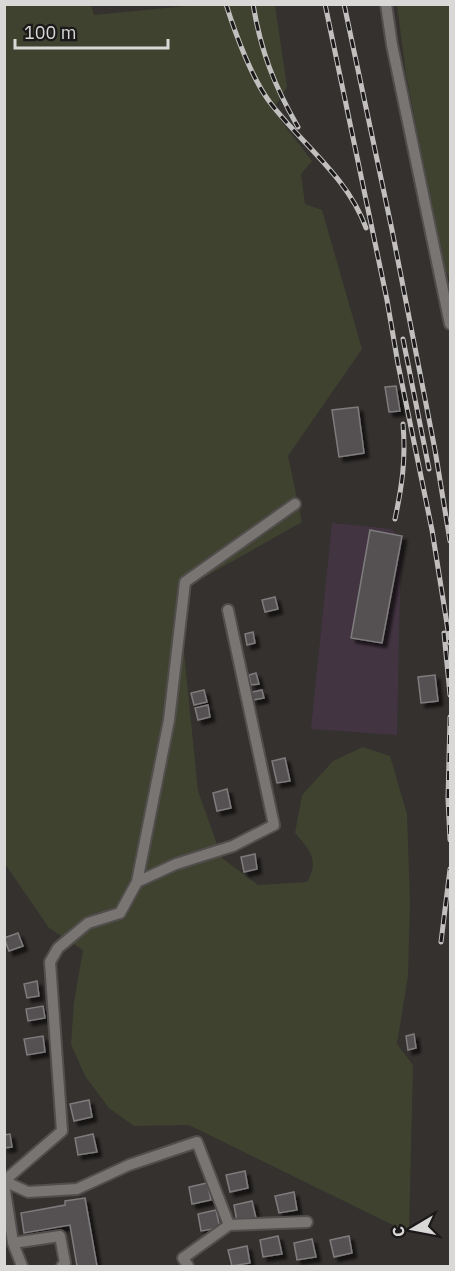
<svg xmlns="http://www.w3.org/2000/svg" width="455" height="1271" font-family="'IBM Plex Sans',sans-serif">
<style>
.industrial{fill:#433441}
.green{fill:#3e422f}
.building{fill:#545153;stroke:#7e7b7d;stroke-width:1.5;filter:url(#shadow)}
.lines{fill:none;stroke-linecap:round;stroke-linejoin:round}
.minor-casing{stroke:#514e4d;stroke-width:14}
.minor{stroke:#797573;stroke-width:10}
.rail-casing{stroke:#c2c0bf;stroke-width:5}
.rail{stroke:#1b1919;stroke-width:3;stroke-dasharray:9;stroke-linecap:butt}
</style>
<defs>
<filter id="shadow"><feDropShadow dx="4.5" dy="4.5" stdDeviation="1.5" flood-color="#0009"/></filter>
</defs>
<rect width="100%" height="100%" fill="#34312f"/>
<!-- industrial -->
<path class="industrial" d="M332,523L392,529L401,541L397,735L311,729Z"/>
<!-- green -->
<path class="green" d="M4,5H91L94,15L197,5H275L287,87L273,110L312,161L301,174L305,204L322,210L362,349L288,456L302,522L178,592L198,791L222,858L258,885L307,882C320,860 309,849 295,833L302,795L333,761L363,747L390,756L407,814L410,902L408,976L397,1044L413,1065L409,1233L189,1125L134,1126L109,1108L85,1076L71,1044L74,1002L83,950L49,928L5,864Z
M397,5H450V280L444,267L406,74Z"/>
<!-- building -->
<path class="building" d="M396,386L400,411L389,412L385,387Z
M358,407L364,453L339,457L332,410Z
M370,530L402,536L382,643L351,638Z
M275,597L278,609L265,612L262,600Z
M253,632L255,643L247,645L245,634Z
M256,673L259,684L251,685L249,675Z
M435,675L438,701L421,703L418,677Z
M204,690L207,702L194,705L191,693Z
M262,690L264,698L253,700L252,692Z
M208,705L210,717L198,720L195,708Z
M285,758L290,781L277,783L272,761Z
M227,789L231,808L217,811L213,793Z
M255,854L257,869L244,872L241,857Z
M18,933L23,946L9,951L4,938Z
M37,981L39,996L27,998L24,984Z
M43,1006L45,1018L28,1021L26,1009Z
M414,1034L416,1048L408,1050L406,1036Z
M43,1036L45,1052L27,1055L24,1039Z
M89,1100L92,1117L74,1121L70,1104Z
M10,1134L12,1147L4,1148V1135Z
M93,1134L97,1152L78,1155L75,1138Z
M245,1171L248,1188L230,1192L226,1175Z
M207,1183L211,1200L192,1204L189,1187Z
M294,1192L297,1210L279,1213L275,1196Z
M85,1198L97,1266H77L70,1225L24,1233L21,1213L65,1205V1201Z
M252,1201L256,1218L237,1222L234,1205Z
M216,1210L220,1228L201,1231L198,1214Z
M278,1236L282,1254L263,1257L260,1240Z
M349,1236L352,1253L334,1257L330,1240Z
M312,1239L316,1257L297,1260L294,1243Z
M247,1246L250,1263L232,1266L228,1250Z"/>
<g class="lines">
<!-- minor casing -->
<g class="minor-casing">
<path id="minor" d="M386,4L392,45L450,324
M137,882L169,720L185,582L295,504
M4,1181L62,1131L50,962L58,948L88,923L120,913L137,882L176,864L233,846L274,825L228,610
M4,1181L28,1192L77,1189L129,1165L197,1142L229,1225L183,1258L188,1266
M4,1184L13,1243L22,1266
M229,1225L307,1222
M13,1243L60,1236L65,1263L62,1266"/>
</g>
<!-- minor -->
<use href="#minor" class="minor"/>
<!-- rail casing -->
<g class="rail-casing">
<path id="rail" d="M226,4C235,33 253,82 272,105C304,146 348,178 366,228
M253,4C261,52 274,85 298,127
M325,4L387,300L398,364L432,530L450,643
M344,4L392,230L435,450L450,541
M403,339L429,469
M395,519C402,486 406,459 403,424
M444,633L450,695
M450,717L448,799L450,840
M441,942L450,869"/>
</g>
<!-- rail -->
<use href="#rail" class="rail"/>
</g>
<!-- border -->
<rect width="455" height="1271" fill="none" stroke="#dad8d7" stroke-width="12"/>
<!-- north arrow -->
<g transform="translate(413 1229) rotate(260)" stroke="#1b1919" stroke-width="4.5" paint-order="stroke">
<path d="M0-4.5L10 22L0 15L-10 22Z" fill="#dad8d7"/>
<text y="-9" font-size="16" font-weight="bold" text-anchor="middle" fill="#dad8d7">С</text>
</g>
<!-- scale -->
<path d="M15 39v9h153v-9" fill="none" stroke="#dad8d7" stroke-width="3"/>
<text x="24" y="39" font-size="18" fill="#dad8d7" stroke="#1b1919" stroke-width="4.5" paint-order="stroke">100 m</text>
</svg>
